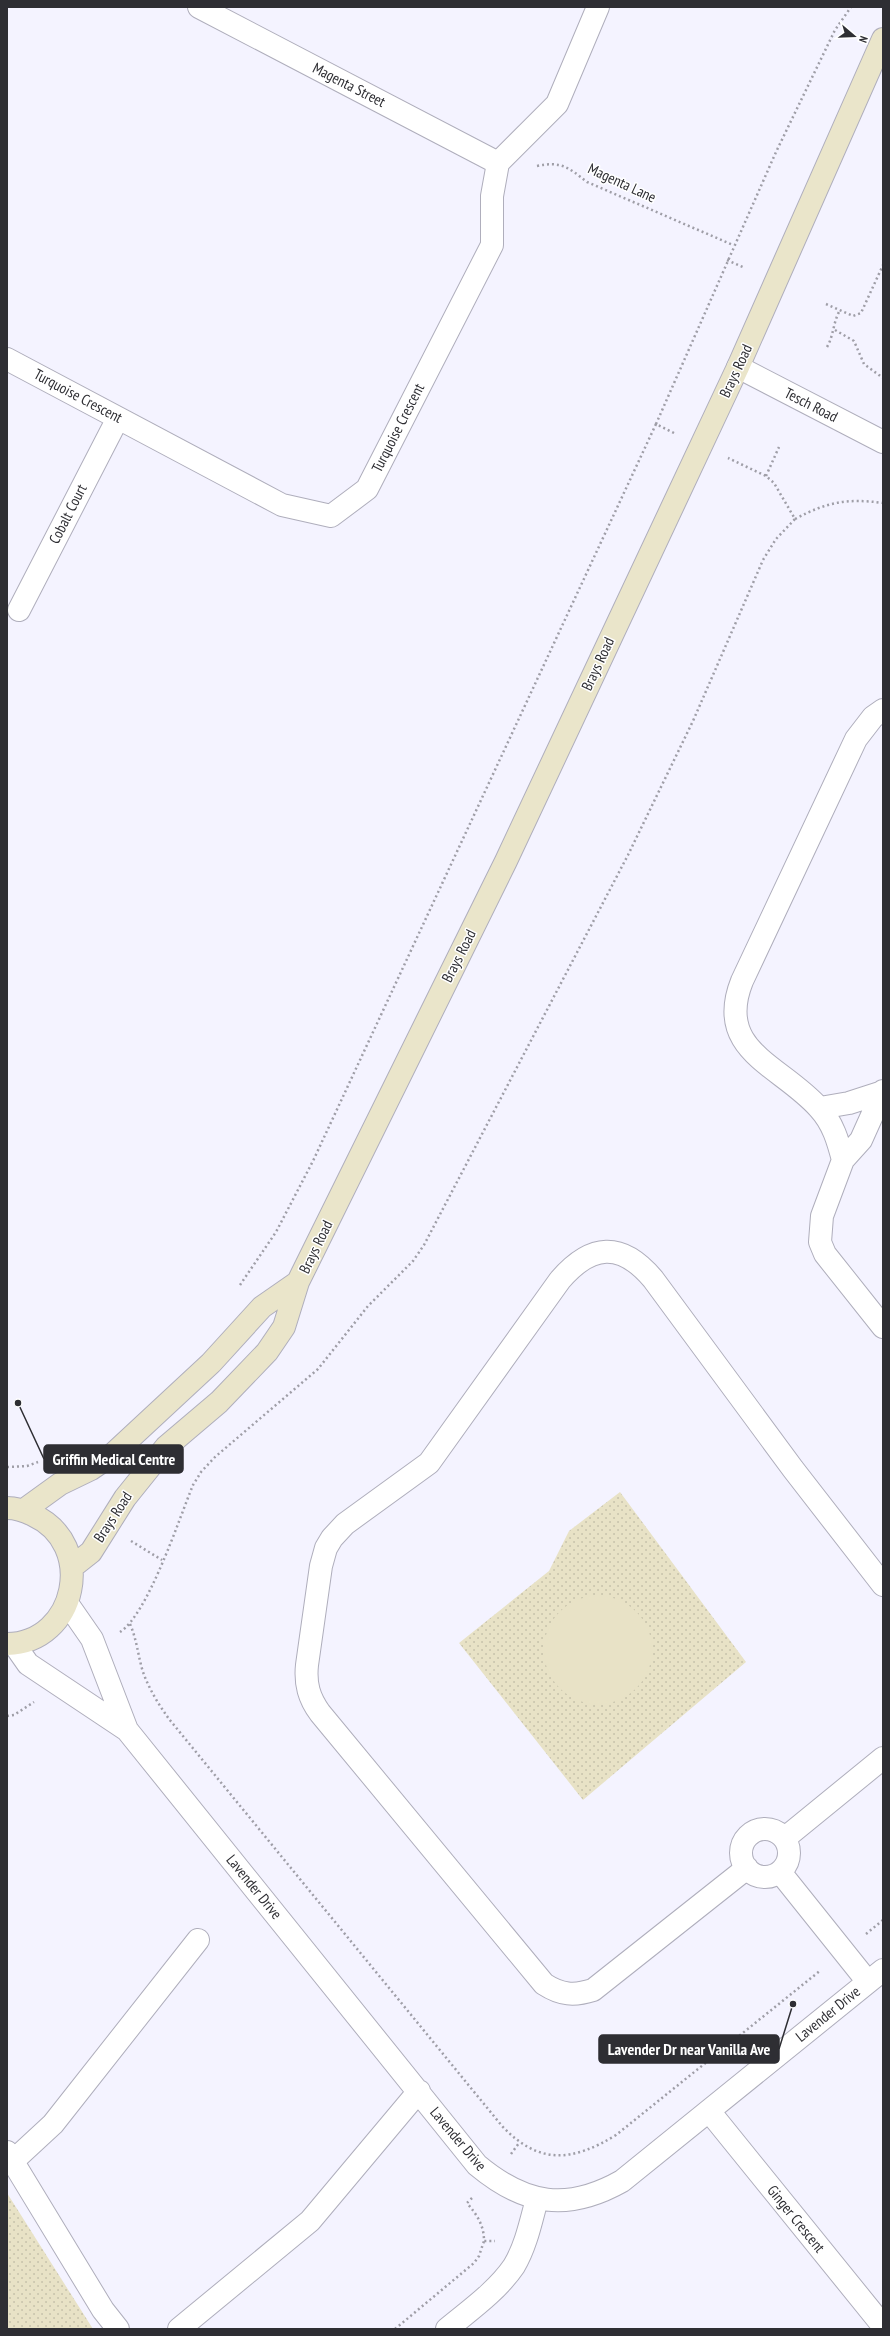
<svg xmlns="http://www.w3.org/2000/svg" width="890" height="2336" font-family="'PT Sans Narrow',sans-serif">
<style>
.green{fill:url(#green-dots)}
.pitch{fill:#e8e2c6}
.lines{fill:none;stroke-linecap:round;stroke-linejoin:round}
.minor-casing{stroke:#afaebc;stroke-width:24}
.tertiary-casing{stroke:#afaebc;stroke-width:24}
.secondary-casing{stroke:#afaebc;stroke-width:24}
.path{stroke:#9f9ea7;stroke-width:2.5;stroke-dasharray:2 3;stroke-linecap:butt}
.minor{stroke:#fff;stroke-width:22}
.tertiary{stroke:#fff;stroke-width:22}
.secondary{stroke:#eae5ca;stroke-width:22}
.labels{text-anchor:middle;stroke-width:3;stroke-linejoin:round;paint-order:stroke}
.street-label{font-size:15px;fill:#2e2e33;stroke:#fff}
.leader{fill:none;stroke:#2e2e33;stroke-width:1.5}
.callout-dot{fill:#2e2e33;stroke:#fff;stroke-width:1.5}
.callout{fill:#2e2e33;stroke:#2e2e33;stroke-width:1.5}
.callout-label{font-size:16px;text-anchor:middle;font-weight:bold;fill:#fff}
</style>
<defs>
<pattern id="green-dots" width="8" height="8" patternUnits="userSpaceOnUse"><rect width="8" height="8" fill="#e8e2c6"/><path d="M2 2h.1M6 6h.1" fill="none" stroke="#c7c2ab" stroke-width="1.8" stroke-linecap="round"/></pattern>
</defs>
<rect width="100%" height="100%" fill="#f4f3ff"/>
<!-- green -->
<path class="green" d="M620,1492L746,1662L583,1800L459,1643L549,1571L569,1531Z
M7,2193L93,2329H7Z"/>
<!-- pitch -->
<path class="pitch" d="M544 1650a54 54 0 1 1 108 0a54 54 0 1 1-108 0Z"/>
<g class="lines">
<!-- minor casing -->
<g class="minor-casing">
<path id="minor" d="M199,7L498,163
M7,359L282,505L331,516L367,489L492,245V196L498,163L557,104L598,7
M19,610L118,418
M883,1091L861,1140L843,1160L822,1216L820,1242L825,1254L883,1327
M820,1108L849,1103L883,1092
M843,1160C838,1141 833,1123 819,1108C781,1065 714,1051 742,981L856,739L873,717L883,710
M67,1603L92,1639L127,1730
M14,1644L28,1664L127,1730L477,2165C525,2205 567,2212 622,2181L883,1970
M741 1853a24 24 0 1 1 48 0a24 24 0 1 1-48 0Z
M785,1838L883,1758
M747,1868L593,1990C574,1996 561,1995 544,1984L320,1713C309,1698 305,1684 307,1665L321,1566L326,1548L332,1538L345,1524L429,1463L560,1280C591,1244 621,1241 653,1279L793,1469L883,1585
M780,1872L868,1982
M709,2111L883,2326
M7,2152L103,2310L118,2329
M13,2161L53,2124L198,1940
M179,2329L310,2221L419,2091
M447,2329C470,2310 497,2291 514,2266C526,2246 531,2221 537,2199"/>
</g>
<!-- tertiary casing -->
<g class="tertiary-casing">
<path id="tertiary" d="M738,367L883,442"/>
</g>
<!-- secondary casing -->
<g class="secondary-casing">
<path id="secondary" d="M7,1508C16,1508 25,1511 33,1515C97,1544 77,1643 7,1644
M24,1510L60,1484L91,1469L113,1454L211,1363L262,1307L298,1282
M72,1567L91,1552L125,1498L166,1447L219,1402L267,1352L284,1327L298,1282L506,861L738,367L883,39"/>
</g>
<!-- path -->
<path class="path" d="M537,166C561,161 568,167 587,182L733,245
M727,260L745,268
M826,304L853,316L861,313L883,265
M835,330L854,341L864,364L883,378
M827,347C834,335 833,322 840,310
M674,433L656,424L776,152L835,30L851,7
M766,476L779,447
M795,519C827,502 847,498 883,503
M240,1285L276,1232L313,1161L656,424
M7,1467L27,1466L38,1462
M131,1541L162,1560
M130,1624C137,1640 138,1656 143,1672C149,1689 159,1705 169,1719L502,2126C539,2165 572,2162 616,2135L821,1970
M120,1632C148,1614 179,1519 193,1485L201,1472L215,1457L318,1369L368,1306L413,1261L424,1245L628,855L693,721L763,560L776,539L795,519L774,483L766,476L728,458
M7,1716L14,1715L34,1702
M866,1934L883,1920
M511,2154L519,2143
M472,2198L467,2203C477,2215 484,2225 484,2241H495
M395,2329L474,2263L479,2256L484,2241"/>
<!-- minor -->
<use href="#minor" class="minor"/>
<!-- tertiary -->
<use href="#tertiary" class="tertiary"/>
<!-- secondary -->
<use href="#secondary" class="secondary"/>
</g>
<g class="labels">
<!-- street labels -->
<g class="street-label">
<text transform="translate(349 85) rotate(27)" y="5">Magenta Street</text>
<text transform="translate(622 183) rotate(25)" y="5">Magenta Lane</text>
<text transform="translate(736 371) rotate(-65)" y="5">Brays Road</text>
<text transform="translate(78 396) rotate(28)" y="5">Turquoise Crescent</text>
<text transform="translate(811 405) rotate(27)" y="5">Tesch Road</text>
<text transform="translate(398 428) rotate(-63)" y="5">Turquoise Crescent</text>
<text transform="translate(68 514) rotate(-63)" y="5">Cobalt Court</text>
<text transform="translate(598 664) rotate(-65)" y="5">Brays Road</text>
<text transform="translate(459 956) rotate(-63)" y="5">Brays Road</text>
<text transform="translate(316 1247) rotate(-64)" y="5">Brays Road</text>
<text transform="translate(113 1517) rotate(-57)" y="5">Brays Road</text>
<text transform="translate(254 1887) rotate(51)" y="5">Lavender Drive</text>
<text transform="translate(828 2014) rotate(-39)" y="5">Lavender Drive</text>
<text transform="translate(458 2139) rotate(50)" y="5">Lavender Drive</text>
<text transform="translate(796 2219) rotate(51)" y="5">Ginger Crescent</text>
</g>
</g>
<!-- callouts -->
<path class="leader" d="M18 1403L44 1459M793 2004L779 2049"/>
<g class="callout-dot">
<circle cx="18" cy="1403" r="4"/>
<circle cx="793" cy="2004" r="4"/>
</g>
<g class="callout">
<rect x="44" y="1445" width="139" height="28" rx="4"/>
<rect x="599" y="2035" width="180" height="28" rx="4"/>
</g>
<g class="callout-label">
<text x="114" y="1465">Griffin Medical Centre</text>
<text x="689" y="2055">Lavender Dr near Vanilla Ave</text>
</g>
<!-- border -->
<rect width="890" height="2336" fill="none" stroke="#2e2e33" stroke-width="16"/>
<!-- north arrow -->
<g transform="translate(854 36) rotate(109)" stroke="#ffffff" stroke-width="3" paint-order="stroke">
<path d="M0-3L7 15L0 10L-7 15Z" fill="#2e2e33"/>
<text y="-6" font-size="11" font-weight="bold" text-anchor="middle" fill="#2e2e33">N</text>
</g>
</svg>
